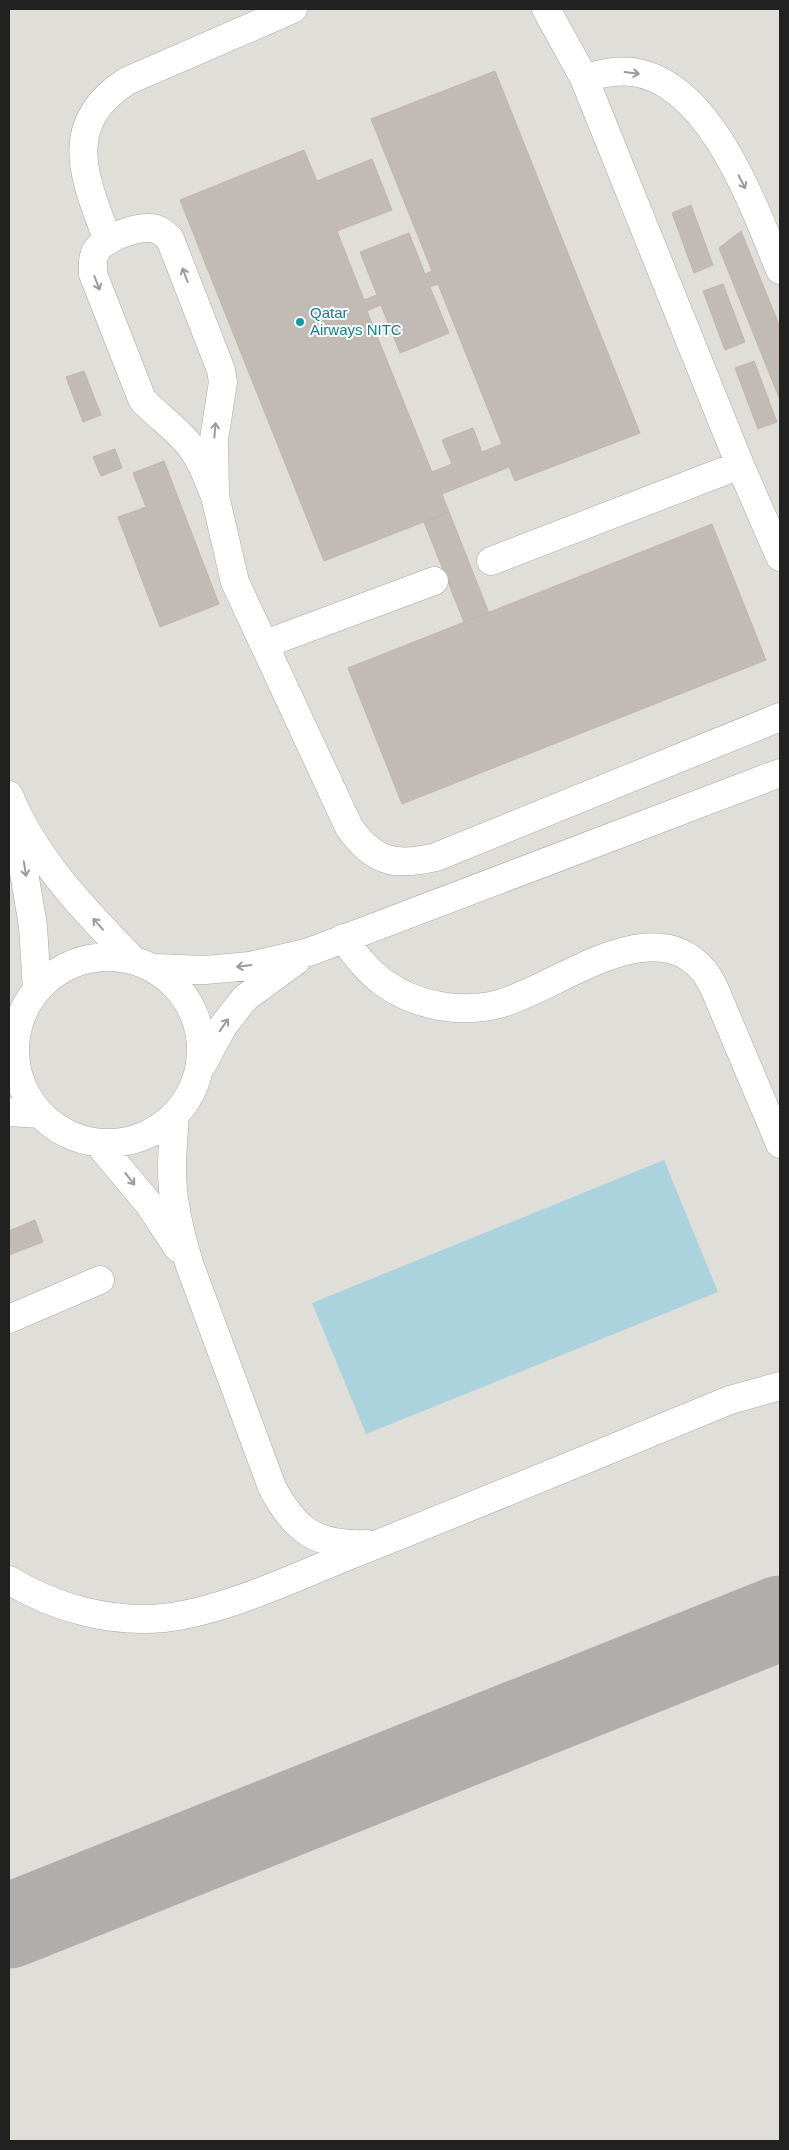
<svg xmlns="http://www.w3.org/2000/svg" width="789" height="2150" font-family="Arial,sans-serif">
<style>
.airport{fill:#e0ded9}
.water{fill:#aad3de}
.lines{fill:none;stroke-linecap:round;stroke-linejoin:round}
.taxiway{stroke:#b0aeac;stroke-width:85}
.building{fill:#c2bab4;stroke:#c3b4aa;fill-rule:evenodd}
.minor-casing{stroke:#a8a8a8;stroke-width:29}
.minor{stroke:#fff;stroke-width:28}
.oneway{stroke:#9b9b9b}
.culture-dot{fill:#0f9aa8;stroke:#fff;stroke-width:2}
.labels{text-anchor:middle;stroke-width:4;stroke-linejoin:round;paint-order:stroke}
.culture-label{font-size:15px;fill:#0d838f;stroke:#fff;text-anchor:start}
</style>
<rect width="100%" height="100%" fill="#f1eee8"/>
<!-- airport -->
<path class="airport" d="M9,9H780V2141H9Z"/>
<!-- water -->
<path class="water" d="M664,1160L718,1292L366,1434L312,1303Z"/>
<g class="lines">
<!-- taxiway -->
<path class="taxiway" d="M9,1926L780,1618"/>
</g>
<!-- building -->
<path class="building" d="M495,71L640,433L515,481L509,467L442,494L449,512L324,561L180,200L304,150L317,181L372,159L392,210L337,231L364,300L377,295L360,252L409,233L425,274L432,271L371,119ZM438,284L502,444L482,452L473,428L442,440L452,464L432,472L367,311L381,305L400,353L449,333L430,287Z
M691,205L713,265L694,273L672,213Z
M741,231L780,327V400L719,248Z
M723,284L745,342L725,350L703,291Z
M754,361L777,422L758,429L735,368Z
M84,371L101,415L83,422L66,377Z
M115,449L122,468L101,476L93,457Z
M164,461L219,604L160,627L118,517L146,507L133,473Z
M449,512L489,613L464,622L424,522Z
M712,524L766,660L402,804L348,668Z
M35,1220L43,1242L9,1255V1231Z"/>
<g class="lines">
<!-- minor casing -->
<g class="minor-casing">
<path id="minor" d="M546,9L584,78L740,465L780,557
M584,78C600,74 616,70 633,72C711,83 754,207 780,270
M108,241C85,179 59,125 127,81L293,9
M215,496C207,477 200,456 185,440C172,425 155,414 142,399L93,274C93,265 92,258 96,251C104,238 135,227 150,228C158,228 164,233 170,239L221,370L223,382L214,439L215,496L235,582L349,827C373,862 395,867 436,857L780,717
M491,561L740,465
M265,644L434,581
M9,795C34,858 85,911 132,959
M16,825L33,926L37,989
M343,938C355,954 367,971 384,983C416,1006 461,1014 499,1004C558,988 651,908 704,971C708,976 712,984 715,990L780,1144
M15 1050a93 93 0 1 1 186 0a93 93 0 1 1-186 0Z
M154,968L205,970L250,966L309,952L780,773
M202,1065L223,1026L245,998L297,960
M9,1112L40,1114
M175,1116C173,1143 170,1171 174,1198C177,1221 183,1244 190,1266L272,1487C295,1531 316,1546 367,1544
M98,1143L149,1204L178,1248
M9,1319L100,1280
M9,1580C54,1608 111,1623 164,1618C225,1611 293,1578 350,1555C477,1505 603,1452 730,1400L780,1386"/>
</g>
<!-- minor -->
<use href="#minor" class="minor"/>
</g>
<!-- one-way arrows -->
<defs><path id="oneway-shaft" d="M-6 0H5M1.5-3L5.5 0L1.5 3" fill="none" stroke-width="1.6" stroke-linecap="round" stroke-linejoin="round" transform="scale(1.25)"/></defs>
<g class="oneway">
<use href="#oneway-shaft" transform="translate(632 73) rotate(7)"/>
<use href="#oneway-shaft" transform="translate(742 182) rotate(63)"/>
<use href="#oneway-shaft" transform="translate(185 275) rotate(-111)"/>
<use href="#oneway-shaft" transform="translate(97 283) rotate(69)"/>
<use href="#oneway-shaft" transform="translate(215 430) rotate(-85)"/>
<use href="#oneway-shaft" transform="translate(25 869) rotate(81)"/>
<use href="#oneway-shaft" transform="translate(98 924) rotate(-132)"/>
<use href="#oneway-shaft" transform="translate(244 966) rotate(173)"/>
<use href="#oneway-shaft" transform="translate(224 1025) rotate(-55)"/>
<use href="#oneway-shaft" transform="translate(130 1179) rotate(52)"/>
</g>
<!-- markers -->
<circle class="culture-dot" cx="300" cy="322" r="5"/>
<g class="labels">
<!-- culture labels -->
<g class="culture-label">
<text x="310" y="318">Qatar<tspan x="310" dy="17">Airways NITC</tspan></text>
</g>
</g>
<!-- border -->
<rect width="789" height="2150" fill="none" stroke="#212121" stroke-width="20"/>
</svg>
